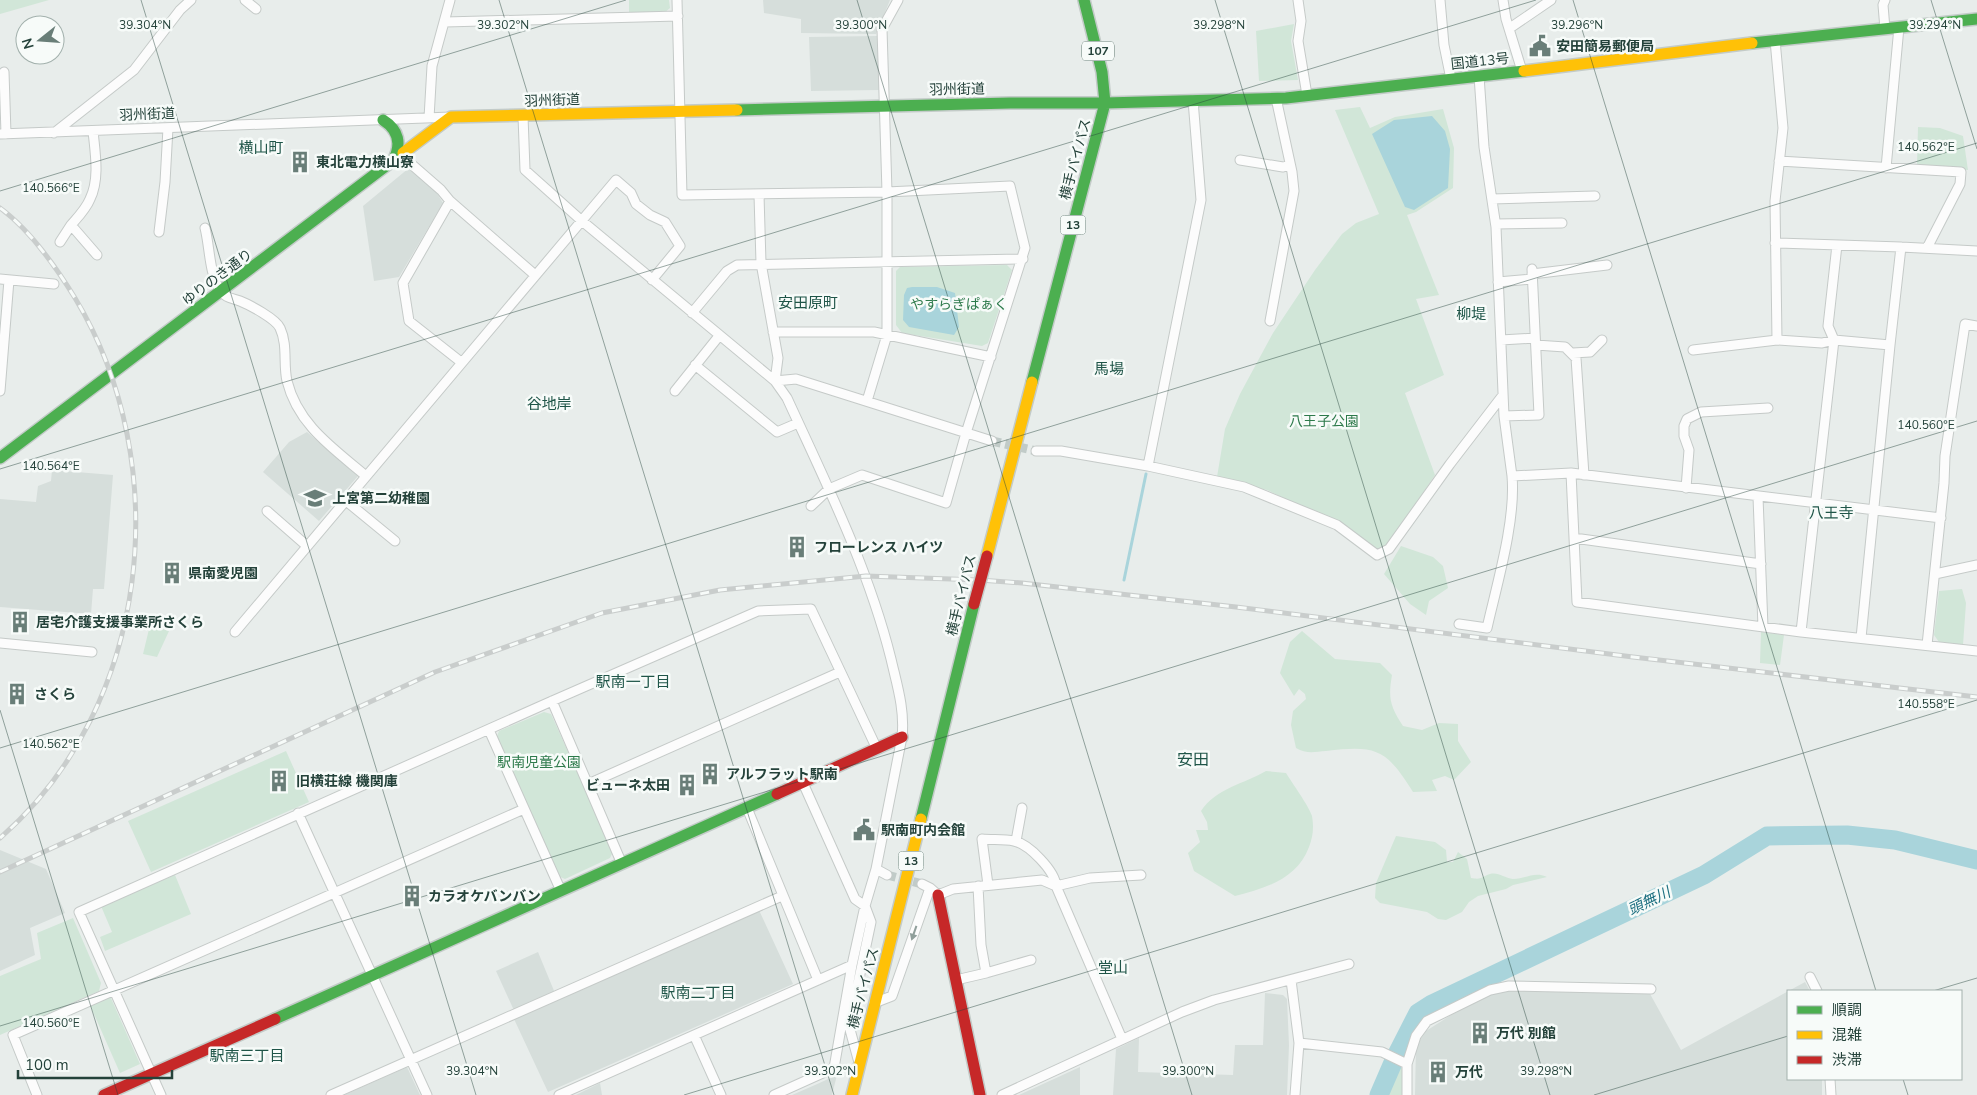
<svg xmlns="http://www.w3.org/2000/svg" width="1977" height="1095" font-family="'Nunito Sans','Noto Sans JP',sans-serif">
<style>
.built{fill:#d6dedb}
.green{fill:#d1e6d8}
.water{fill:#a9d4db}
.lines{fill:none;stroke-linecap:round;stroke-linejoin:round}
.stream{stroke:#a9d4db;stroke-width:3}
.river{stroke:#a9d4db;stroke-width:19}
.street-tunnel{stroke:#c1cbc8;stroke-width:9;stroke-dasharray:9 4.5;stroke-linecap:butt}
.street-casing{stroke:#c5cac8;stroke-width:11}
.fast-casing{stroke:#c3cbc8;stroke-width:14}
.slow-casing{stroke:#c3cbc8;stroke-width:14}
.jam-casing{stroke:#c3cbc8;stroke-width:14}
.street{stroke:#fcfcfc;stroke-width:9}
.fast{stroke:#4caf50;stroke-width:11}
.slow{stroke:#ffc107;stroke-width:11}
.jam{stroke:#c62828;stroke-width:11}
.rail-casing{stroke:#c9cdcc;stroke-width:5}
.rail{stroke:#f7fbf9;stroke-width:3;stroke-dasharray:9;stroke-linecap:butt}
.jam-bridge-casing{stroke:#c3ccc9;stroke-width:14;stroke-linecap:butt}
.jam-bridge{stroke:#c62828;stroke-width:11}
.oneway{fill:#909f9b}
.ticks{fill:none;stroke:#24423a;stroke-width:1;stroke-opacity:0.45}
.labels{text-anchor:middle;stroke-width:5;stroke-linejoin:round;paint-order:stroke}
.shield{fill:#f7fbf9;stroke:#637a73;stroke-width:1}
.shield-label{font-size:12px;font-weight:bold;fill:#24423a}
.poi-label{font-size:14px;font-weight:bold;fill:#24423a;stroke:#f7fbf9;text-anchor:start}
.street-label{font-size:14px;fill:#24423a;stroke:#f7fbf9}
.park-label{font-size:14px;fill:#2d7a4b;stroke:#f7fbf9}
.neighbourhood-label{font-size:15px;fill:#1f5548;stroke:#f7fbf9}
.water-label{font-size:15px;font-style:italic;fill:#1c6f80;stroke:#f7fbf9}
.quarter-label{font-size:16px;fill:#1f5548;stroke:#f7fbf9}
.ticks-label{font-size:12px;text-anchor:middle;fill:#24423a;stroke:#f7fbf9;stroke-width:5;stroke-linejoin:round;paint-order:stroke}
</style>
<rect width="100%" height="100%" fill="#e8edeb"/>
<!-- built -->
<path class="built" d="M763,0H890L876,34L801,33V19L764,13Z
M877,36L879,90L811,91L809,37Z
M409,168L433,187L443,203L399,277L374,281L363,206Z
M307,432L358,476L319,521L263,472L289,442Z
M52,470L113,475L104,589H93L91,614L0,607V499L36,502L38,486L51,481Z
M0,850L46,869L65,913L30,928L35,955L0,971Z
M759,910L793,984L548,1092L514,1019L517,1017L496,971L538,952L557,998Z
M1805,982L1810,991H1788V1079H1822V1095H1415L1416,1046L1426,1031L1459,1010L1499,990L1649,992L1681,1050Z
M1265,993L1283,995L1287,999L1289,1045L1287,1095H1113L1116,1049L1139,1038L1138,1072L1233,1075L1235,1045H1263Z
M407,1067L420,1095H344Z
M1080,1067V1095H1019Z
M837,1075L832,1095H792L815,1085Z
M600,1083L602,1095H576Z"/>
<!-- green -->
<path class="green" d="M0,0H49L0,14Z
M629,0H669L670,8L664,13H629Z
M1294,24L1291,41L1298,80L1259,81L1256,31Z
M1360,107L1370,128L1395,117L1443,109L1454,148L1453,188L1416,212L1407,215L1439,295L1416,299L1444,375L1405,393L1435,475L1389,544L1380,550L1376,549L1342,525L1267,490L1225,480L1217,477L1225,429L1240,394L1273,333L1315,270L1342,234L1356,223L1379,214L1335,110Z
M1918,127L1940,128L1963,136L1968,170L1917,165Z
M1007,265L1012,270L988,343L982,346L902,333L896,325V271L900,267Z
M1401,546L1433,557L1443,566L1448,588L1429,601L1426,615L1410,604L1384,574Z
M1962,589L1966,603L1963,645L1939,642L1934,635L1939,591Z
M150,625L169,631L157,657L143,654Z
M1302,631L1335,659L1380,663L1392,675C1388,698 1390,706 1403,726L1422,730L1439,723L1458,724V741L1471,762L1454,780L1445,776L1432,780L1437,791L1413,792C1386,749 1377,745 1326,751C1314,752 1306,754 1296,748L1291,725L1293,711L1306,699L1305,694L1299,689L1294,696L1280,673L1290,642Z
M1761,632L1784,635L1780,665L1760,663Z
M544,712L551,714L613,852L610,858L565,879L558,876L496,739L499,731Z
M286,751L309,802L151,872L128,821Z
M1266,771L1286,773C1292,783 1309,806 1312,816C1314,827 1313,837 1309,847C1297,879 1266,888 1235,896L1194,871L1188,853L1200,842L1196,830H1208L1207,822L1201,811C1216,788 1244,784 1266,771Z
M1396,836L1435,842L1446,850L1447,862H1453L1458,852L1467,859L1471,878C1482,880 1481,877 1490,874C1499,872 1504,878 1513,879C1526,879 1534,871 1547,877L1513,885L1506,889L1478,896L1469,902L1462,912L1446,920L1438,919L1427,912L1380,903L1375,898L1376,883Z
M175,875L191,914L105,951L100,937L112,932L101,906Z
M73,918L101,983L99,991L0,1035V976L41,959L37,933Z
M110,996L140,1064L120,1073L90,1005Z
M1398,1068H1403V1095H1385Z"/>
<!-- water -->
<path class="water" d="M1432,116L1445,131L1450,149L1448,188L1414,210L1405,207L1372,134L1394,120Z
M912,287H937L955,293L959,327L954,335L909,327L903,320L904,295L907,288Z"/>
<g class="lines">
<!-- stream -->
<path class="stream" d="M1124,580L1146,474"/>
<!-- river -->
<path class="river" d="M1379,1095L1395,1058L1418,1013L1432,1004L1704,875L1767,836L1847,835L1895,840L1977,860"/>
<!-- street-tunnel -->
<path class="street-tunnel" d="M992,441L1036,451
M887,875L922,884"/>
<!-- street casing -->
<g class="street-casing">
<path id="street" d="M245,0L256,9
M677,0L682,195L887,192L1010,186L1025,248L966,433L946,503L862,475L829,489L811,506
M1298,0L1301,21L1298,41L1307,95
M1440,0L1444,45L1451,79
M1503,0L1506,19L1522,71
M1885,0L1883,5L1885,29
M445,22L678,16
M1510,28L1551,0
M1775,40L1783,128L1775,201L1777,340
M4,72L6,134
M1479,76L1484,147L1496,227L1504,416L1512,476L1571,473L1941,518
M523,116L525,170L582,221L775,381L787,398C826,483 868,567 891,659C897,685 905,710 902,737L876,869L865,906L852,965L834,1068L774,1095
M429,118L432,66L450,0
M93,131C95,152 100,179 90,199C86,209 78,217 71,225L97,255
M54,133L134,70L180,10L191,0
M0,134L451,117
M402,156L441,190L450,201L535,275
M1240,160L1283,167L1290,165
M1779,161L1961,172L1960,184L1927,248
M1886,168L1899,27
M759,195L761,263L778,358L775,381
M1492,199L1595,196
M450,201L403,283L409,321L461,362
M1496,224L1562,223
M205,228C210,248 209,273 220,290C225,298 232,298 240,301C250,305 276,319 280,328C288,345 283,364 287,381C298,425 333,448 366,476
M159,232L165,182L168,128
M60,242L71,225
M1775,243L1901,247L1977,251
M1532,274L1607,265
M0,279L54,284
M1498,282L1532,279
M692,313L727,271L737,265L1023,259
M1270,321L1294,191L1292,172L1276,98
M773,332H874L991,357
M1501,340L1535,338
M1536,345L1565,347L1576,358L1584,475
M1693,350L1777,340L1822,343L1834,340L1890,345
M1573,353L1590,352L1602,340
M695,365L777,432L798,423
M775,381L796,379L992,441
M0,391L9,280
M675,391L719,336
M867,401L887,335V192L882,29L898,0
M1504,416L1539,415L1532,269
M1036,451H1061L1148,466L1244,487L1337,525L1377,555L1389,549L1450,464L1503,395
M1148,466L1201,200L1193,100
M1571,473L1577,602L1801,632L1977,651
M1686,488L1689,450L1684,436V426L1687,419L1701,412L1768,408
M1758,497L1763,627
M345,500L395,541
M267,511L307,546
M1574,538L1761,564
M1935,574L1977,565
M1459,624L1487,628C1497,584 1516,520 1512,476
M235,632L616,180L631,193L636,204L650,215L665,222L680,246L652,280
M1801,632L1834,340L1828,326L1837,245
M1861,638L1890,345L1901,247
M0,643L92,652
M1927,645L1944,483L1945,456L1965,324L1977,326
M552,701L622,864
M489,730L561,891
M803,783L855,899L865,906L871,922L849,1026L858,1059
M588,784L840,672
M747,808L818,980
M298,813L427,1095
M1016,841L1022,808
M876,869L887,875
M922,884L930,888L938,895L953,889L1042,880L1056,886L1122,1039
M988,885L982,839C992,840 1004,839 1014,841C1029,844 1055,871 1056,886L1090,878L1141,875
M986,973L1031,960
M1810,977L1817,991
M956,980L986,973L981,945L978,886
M1291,980L1299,1043L1295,1095
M874,1003L892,996L930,888
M694,1035L721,1095
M1299,1043L1382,1052L1407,1064V1095
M1407,1064L1416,1036L1427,1021L1490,990L1509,986L1651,989
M1830,1079L1831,1095
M37,1095L13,1035L524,809
M161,1095L79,912L552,701L758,611L811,609L877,749
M331,1095L782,896
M559,1095L852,965
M1002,1095L1182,1012L1214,1000L1349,964"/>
</g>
<!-- fast casing -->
<g class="fast-casing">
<path id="fast" d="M1752,43L1977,19
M1105,103L1286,98L1524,71
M737,110L1010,103H1105
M383,120C399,130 402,144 393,161
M1032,382L1105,103L1102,72L1084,0
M0,458L403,153
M921,819L974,604
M275,1019L777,794"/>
</g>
<!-- slow casing -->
<g class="slow-casing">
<path id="slow" d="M1524,71L1752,43
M403,153L451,117L737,110
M987,556L1032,382
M852,1095L921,819"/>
</g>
<!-- jam casing -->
<g class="jam-casing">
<path id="jam" d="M777,794L902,737
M938,895L980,1095
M104,1095L275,1019"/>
</g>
<!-- street -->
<use href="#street" class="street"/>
<!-- fast -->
<use href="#fast" class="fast"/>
<!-- slow -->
<use href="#slow" class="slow"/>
<!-- jam -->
<use href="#jam" class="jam"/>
<!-- rail casing -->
<g class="rail-casing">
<path id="rail" d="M0,208C29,229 56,267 75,298C176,465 151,707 0,838
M0,872L435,672L602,613L720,590L866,576L979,580L1022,583L1236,607L1633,657L1977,697"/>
</g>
<!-- rail -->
<use href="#rail" class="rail"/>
<!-- jam-bridge casing -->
<g class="jam-bridge-casing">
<path id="jam-bridge" d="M974,604L987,556"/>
</g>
<!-- jam-bridge -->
<use href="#jam-bridge" class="jam-bridge"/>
</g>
<!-- one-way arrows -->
<defs><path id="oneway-solid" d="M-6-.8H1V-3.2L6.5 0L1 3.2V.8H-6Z" transform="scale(1.25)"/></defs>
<use class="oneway" href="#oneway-solid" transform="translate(914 933) rotate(109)"/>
<!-- ticks -->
<path class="ticks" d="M141,0L476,1095M499,0L834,1095M857,0L1192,1095M1215,0L1550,1095M1573,0L1876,991M1931,0L1977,149M0,191L626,0M0,469L1536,0M0,710L118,1095M0,748L1977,143M1933,991L1977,978M0,1026L1977,421M1903,1079L1908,1095M684,1095L1977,700M1594,1095L1788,1036"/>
<!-- icons -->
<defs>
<g id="civic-bare" transform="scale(1.725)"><path d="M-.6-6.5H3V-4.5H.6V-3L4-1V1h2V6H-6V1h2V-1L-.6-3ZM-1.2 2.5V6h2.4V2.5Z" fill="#697e78" stroke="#f7fbf9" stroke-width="2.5" paint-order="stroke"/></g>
<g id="building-bare" transform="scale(1.725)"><path d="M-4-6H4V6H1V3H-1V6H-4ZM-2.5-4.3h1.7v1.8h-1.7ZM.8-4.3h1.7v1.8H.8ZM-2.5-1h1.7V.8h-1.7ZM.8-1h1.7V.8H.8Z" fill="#697e78" stroke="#f7fbf9" stroke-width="2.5" paint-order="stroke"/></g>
<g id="school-bare" transform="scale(1.725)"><path d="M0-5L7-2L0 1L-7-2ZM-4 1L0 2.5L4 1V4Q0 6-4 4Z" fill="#697e78" stroke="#f7fbf9" stroke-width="2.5" paint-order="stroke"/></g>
</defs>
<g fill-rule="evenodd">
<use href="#civic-bare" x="1540" y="46"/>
<use href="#building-bare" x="300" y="162"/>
<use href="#school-bare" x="315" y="498"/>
<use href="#building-bare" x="797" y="547"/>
<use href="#building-bare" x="172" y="573"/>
<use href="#building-bare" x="20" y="622"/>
<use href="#building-bare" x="17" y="694"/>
<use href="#building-bare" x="710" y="774"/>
<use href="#building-bare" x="279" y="781"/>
<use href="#building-bare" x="687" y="785"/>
<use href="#civic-bare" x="864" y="830"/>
<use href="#building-bare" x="412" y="896"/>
<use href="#building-bare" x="1480" y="1033"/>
<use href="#building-bare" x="1438" y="1072"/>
</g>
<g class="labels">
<!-- shield labels -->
<g class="shield">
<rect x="1082" y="41.5" width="32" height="19" rx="4"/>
<rect x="1060.5" y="215.5" width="25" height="19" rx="4"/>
<rect x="898.5" y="851.5" width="25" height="19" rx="4"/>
</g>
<g class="shield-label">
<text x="1098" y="55">107</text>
<text x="1073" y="229">13</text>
<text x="911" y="865">13</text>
</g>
<!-- poi labels -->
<g class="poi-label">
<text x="1556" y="51">安田簡易郵便局</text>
<text x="316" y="167">東北電力横山寮</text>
<text x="332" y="503">上宮第二幼稚園</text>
<text x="814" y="552">フローレンス ハイツ</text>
<text x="188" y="578">県南愛児園</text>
<text x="36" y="627">居宅介護支援事業所さくら</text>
<text x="34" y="699">さくら</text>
<text x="726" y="779">アルフラット駅南</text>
<text x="296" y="786">旧横荘線 機関庫</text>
<text x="670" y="790" text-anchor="end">ビューネ太田</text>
<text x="881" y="835">駅南町内会館</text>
<text x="428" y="901">カラオケバンバン</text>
<text x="1496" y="1038">万代 別館</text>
<text x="1455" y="1077">万代</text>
</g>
<!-- street labels -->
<g class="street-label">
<text transform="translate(1480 61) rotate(-6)" y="5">国道13号</text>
<text transform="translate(957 89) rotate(-1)" y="5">羽州街道</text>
<text transform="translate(552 100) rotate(-2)" y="5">羽州街道</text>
<text transform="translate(147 114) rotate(-2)" y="5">羽州街道</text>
<text transform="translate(1075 159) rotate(-75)" y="5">横手バイパス</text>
<text transform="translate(217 277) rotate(-37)" y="5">ゆりのき通り</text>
<text transform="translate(961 595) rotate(-76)" y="5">横手バイパス</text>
<text transform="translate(863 988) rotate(-75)" y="5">横手バイパス</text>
</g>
<!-- park labels -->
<g class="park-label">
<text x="959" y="309">やすらぎぱぁく</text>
<text x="1324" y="426">八王子公園</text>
<text x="539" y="767">駅南児童公園</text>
</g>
<!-- neighbourhood labels -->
<g class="neighbourhood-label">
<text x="261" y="153">横山町</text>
<text x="808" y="308">安田原町</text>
<text x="1471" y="319">柳堤</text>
<text x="1109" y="374">馬場</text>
<text x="549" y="409">谷地岸</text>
<text x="1831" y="518">八王寺</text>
<text x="633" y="687">駅南一丁目</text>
<text x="1113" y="973">堂山</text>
<text x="698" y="998">駅南二丁目</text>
<text x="247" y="1061">駅南三丁目</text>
</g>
<!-- water labels -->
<g class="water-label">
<text transform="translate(1649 901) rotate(-26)" y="5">頭無川</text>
</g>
<!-- quarter labels -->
<g class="quarter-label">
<text x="1193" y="765">安田</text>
</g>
</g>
<g class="ticks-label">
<text x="145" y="29">39.304°N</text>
<text x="503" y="29">39.302°N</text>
<text x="861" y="29">39.300°N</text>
<text x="1219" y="29">39.298°N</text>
<text x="1577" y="29">39.296°N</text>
<text x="1935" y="29">39.294°N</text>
<text x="1926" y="151">140.562°E</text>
<text x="51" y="192">140.566°E</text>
<text x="1926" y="429">140.560°E</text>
<text x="51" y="470">140.564°E</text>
<text x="1926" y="708">140.558°E</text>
<text x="51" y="748">140.562°E</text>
<text x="51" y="1027">140.560°E</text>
<text x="472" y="1075">39.304°N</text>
<text x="830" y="1075">39.302°N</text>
<text x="1188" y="1075">39.300°N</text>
<text x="1546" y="1075">39.298°N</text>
</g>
<!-- legend -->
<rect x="1787" y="990" width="175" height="90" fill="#f7fbf9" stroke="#a3b1ad"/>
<rect x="1797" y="1006" width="25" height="8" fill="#4caf50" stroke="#a3b1ad"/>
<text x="1832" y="1015" font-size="15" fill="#24423a">順調</text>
<rect x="1797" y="1031" width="25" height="8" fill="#ffc107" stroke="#a3b1ad"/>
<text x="1832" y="1040" font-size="15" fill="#24423a">混雑</text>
<rect x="1797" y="1056" width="25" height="8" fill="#c62828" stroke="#a3b1ad"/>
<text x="1832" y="1065" font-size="15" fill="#24423a">渋滞</text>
<!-- north arrow -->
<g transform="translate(40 40) rotate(253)"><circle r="24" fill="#f7fbf9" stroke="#a3b1ad"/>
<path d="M0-4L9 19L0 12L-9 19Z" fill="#697e78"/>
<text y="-8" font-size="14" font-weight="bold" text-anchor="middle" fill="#24423a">N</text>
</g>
<!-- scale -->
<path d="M18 1070v8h154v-8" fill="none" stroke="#24423a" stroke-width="2.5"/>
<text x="25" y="1070" font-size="15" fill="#24423a" stroke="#f7fbf9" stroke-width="4" paint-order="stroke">100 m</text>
</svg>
